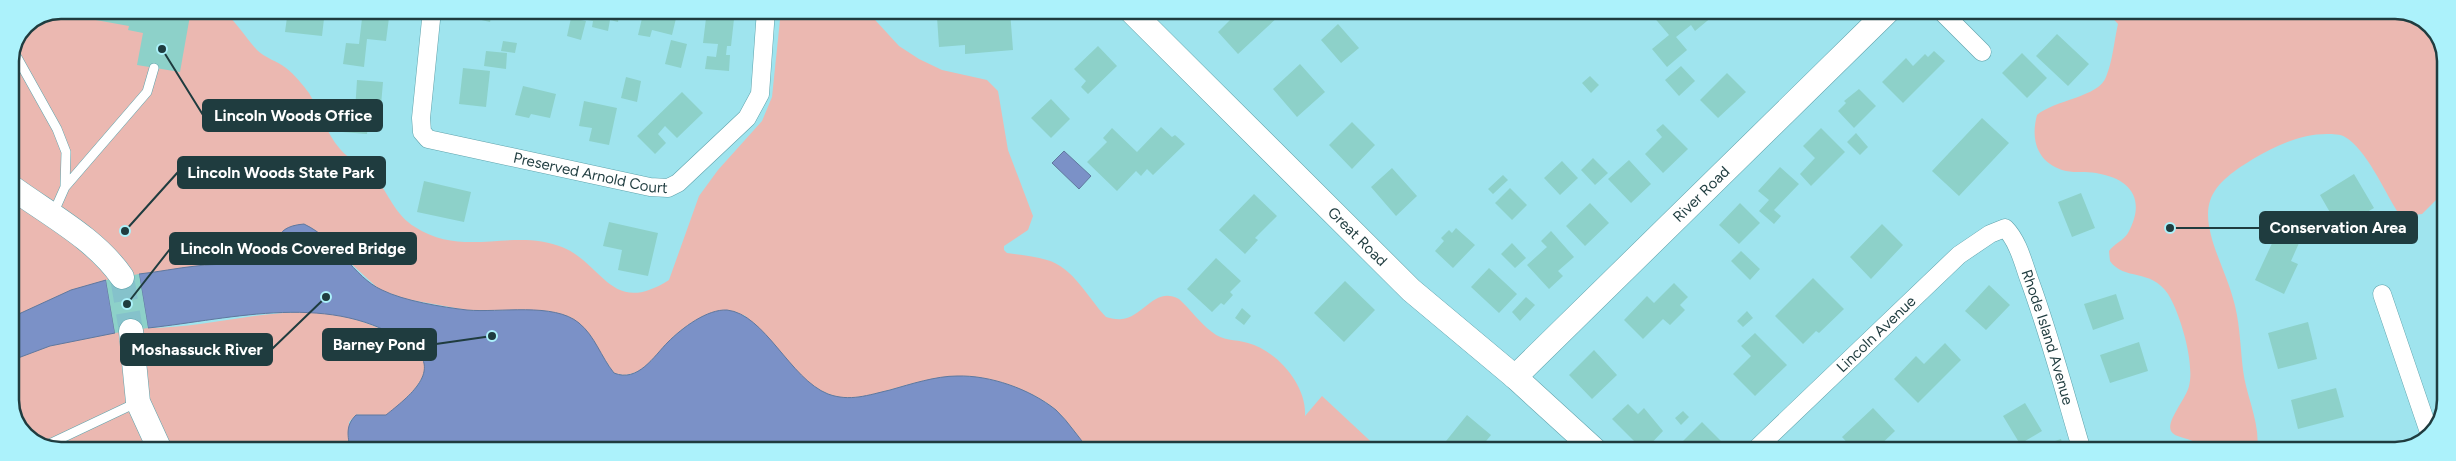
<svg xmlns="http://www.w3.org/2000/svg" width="2456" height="461" font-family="Figtree,sans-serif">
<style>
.green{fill:#ebb8b1}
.water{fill:#7b91c7;stroke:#5f789e}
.building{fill:#8dd1c9}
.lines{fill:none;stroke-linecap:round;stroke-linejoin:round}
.secondary-tunnel{stroke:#85c2cb;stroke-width:24;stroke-dasharray:24 12;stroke-linecap:butt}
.lane-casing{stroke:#5ea2ab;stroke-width:10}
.street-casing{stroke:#5ea2ab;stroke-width:19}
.secondary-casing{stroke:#5ea2ab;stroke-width:25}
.lane{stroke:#fff;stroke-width:9}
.street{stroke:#fff;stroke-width:18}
.secondary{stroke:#fff;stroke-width:24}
.labels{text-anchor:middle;stroke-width:4;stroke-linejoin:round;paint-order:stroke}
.street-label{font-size:15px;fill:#1f3c3f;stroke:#acf2fb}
.rim{fill:none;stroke:#1f3c3f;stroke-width:2.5}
.leader{fill:none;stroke:#1f3c3f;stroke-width:2}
.callout-dot{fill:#1f3c3f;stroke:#acf2fb;stroke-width:2}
.callout{fill:#1f3c3f;stroke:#1f3c3f;stroke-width:2}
.callout-label{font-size:16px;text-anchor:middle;font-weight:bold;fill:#fff}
</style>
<rect width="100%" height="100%" fill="#9fe4ee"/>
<!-- green -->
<path class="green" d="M61,10H222C236,21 245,37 257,50C265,58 277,61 286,68C294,74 303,85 309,93C320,111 326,133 340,149C350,161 365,165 375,177C389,194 395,215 415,227C465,259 513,227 562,247C604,264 611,317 669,280L699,196L718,170L762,121L772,97L781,10H866L899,46L919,59L942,70L987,80L998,91L1008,150L1033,216L1028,230L1004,246V250L1007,253C1020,255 1034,256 1047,260C1073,267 1088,298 1106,317C1110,318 1117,320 1122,319C1144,317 1154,286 1179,299C1190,309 1200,323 1212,332C1223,341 1234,339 1248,343C1277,351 1307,385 1305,416L1322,396L1381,451L1090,450C1078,438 1069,422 1056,410C1030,389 990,375 956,376C935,377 910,384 889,390C868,396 847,403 826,393C792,377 771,338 744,315C732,315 715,312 705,316C692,320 676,334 667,343C654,358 637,382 614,373L579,323L548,311L466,310L406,299L380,290L347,260L276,241C273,254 268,257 256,261L139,274L147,328C208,328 268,307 329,313C351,316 419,338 425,362C427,373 419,384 412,392C405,399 396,411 386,415C378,418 365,414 356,415L349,422L350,450H51L23,434L10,406V61L25,25Z
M2106,11H2405L2433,27L2446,55L2445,182L2437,199L2422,214L2404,216L2397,211C2384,190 2366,149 2345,137C2341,134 2332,134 2327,134C2301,134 2275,146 2253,159C2237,169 2216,182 2210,201C2201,228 2225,269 2232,295C2240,320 2240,344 2243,370C2246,396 2261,424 2257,451H2206C2195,436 2176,440 2171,431C2166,421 2186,399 2189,386C2195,363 2180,313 2168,294C2151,268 2124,281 2110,261L2109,251C2114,244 2124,240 2128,233C2146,200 2132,179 2096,173C2086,171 2076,173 2066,171C2038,164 2030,141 2037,115C2054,100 2099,97 2106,77C2113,60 2114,41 2118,24Z"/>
<!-- water -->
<path class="water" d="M1064,151L1091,176L1079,189L1052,163Z
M304,224C338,240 353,277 382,290C404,301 442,307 467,310C499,313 554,302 579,323C595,336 601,357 614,373C638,383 654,356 668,342C682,328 707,309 727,310C765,314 790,379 828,394C850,402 868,395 890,390C911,384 936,376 957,376C990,375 1030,389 1056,410C1069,422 1078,438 1090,450H350C348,435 345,426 356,415H386C408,397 445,370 410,345C334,290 233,319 148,328L139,274C158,272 177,268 196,266C218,263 243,266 264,258C284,250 267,227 304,224Z
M106,280L115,333L50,346L10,361V318L71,290Z"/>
<!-- building -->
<path class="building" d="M80,10H191L180,72L137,65L143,33L128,30L129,26L79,17Z
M288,10H325L322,36L285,32Z
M363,10H390L386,41L367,39L364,67L343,64L346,43L359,44Z
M471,10H493L490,22L469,17Z
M584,10H620L618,22L610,20L608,31L592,27L593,21L582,19Z
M644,10H678L672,35L652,30L650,37L638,35Z
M707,10H735L731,46H727L726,55H730L729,71L705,69L707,56L716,57L718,44L703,43Z
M1240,10H1275L1280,15L1238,54L1218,32Z
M1010,11L1013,50L965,54V45L939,47L937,17Z
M1658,11H1719L1695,31L1691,25L1676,37L1687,50L1667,67L1652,49L1669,35L1652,15Z
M1791,11H1815L1810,15L1809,13L1801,20Z
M571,18L586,21L581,40L567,36Z
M1338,24L1359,48L1341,63L1321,40Z
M2057,34L2089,64L2068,86L2036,56Z
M671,40L687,44L681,68L665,64Z
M503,41L517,43L515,53L501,51Z
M1098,46L1117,66L1088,94L1081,87L1086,81L1074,69Z
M486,51L507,53L506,69L484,66Z
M1934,51L1945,61L1903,103L1882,82L1906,58L1913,66L1925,54L1928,57Z
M2022,53L2047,78L2027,98L2002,73Z
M1300,64L1325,92L1297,117L1273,89Z
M1681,66L1695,81L1679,96L1665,80Z
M463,68L490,71L486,107L459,104Z
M1727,73L1746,92L1718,118L1700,100Z
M1590,76L1599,85L1591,93L1582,83Z
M626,77L641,81L637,102L621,98Z
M357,80L383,82L380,117L369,116L367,134L342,132L344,110L355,111Z
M523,86L556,94L550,118L531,114L529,118L515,115Z
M1859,89L1876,106L1854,128L1838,111L1846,103L1844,101Z
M682,92L703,113L677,138L665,126L658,134L666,143L655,154L637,136Z
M1051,99L1070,119L1051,138L1031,118Z
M584,101L617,108L609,145L589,141L592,128L579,126Z
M1982,118L2009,143L1959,196L1932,171Z
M1352,122L1375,145L1352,169L1329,145Z
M1663,124L1688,149L1663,173L1645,154L1662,137L1656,130Z
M1161,127L1172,137L1175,135L1185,144L1153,175L1147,169L1141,176L1136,171L1117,191L1087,162L1107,142L1103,138L1112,128L1137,152Z
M1821,128L1845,152L1811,186L1800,174L1815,158L1803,146Z
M1856,133L1868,147L1860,155L1847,142Z
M1593,158L1608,173L1595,185L1581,170Z
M1629,160L1651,184L1631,203L1608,179Z
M1562,161L1578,178L1560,195L1544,178Z
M1780,167L1799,184L1774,210L1781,216L1774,224L1759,211L1769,200L1758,191Z
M1392,168L1417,196L1396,216L1371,187Z
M2354,174L2374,208L2339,228L2320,195Z
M1503,175L1508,180L1493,194L1488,189Z
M424,181L471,192L464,222L417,212Z
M1510,188L1527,205L1512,220L1495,203Z
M2081,193L2095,228L2072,237L2058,202Z
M1254,194L1277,216L1255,238L1258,240L1245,254L1219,230Z
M1590,203L1609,223L1585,246L1566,226Z
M1740,203L1760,223L1739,244L1719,225Z
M609,222L658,233L648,276L618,270L622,250L603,246Z
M1882,224L1903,245L1871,279L1850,257Z
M2281,224L2303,234L2291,261L2298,264L2284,294L2255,280Z
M1456,228L1475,245L1453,268L1435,251L1444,241L1441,238L1449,230L1452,233Z
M1551,231L1574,257L1558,271L1563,276L1549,289L1527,265L1547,247L1541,241Z
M1512,243L1526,258L1515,268L1501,254Z
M1741,251L1760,269L1750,280L1731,261Z
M1216,258L1241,281L1230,292L1233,295L1224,305L1221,303L1212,312L1187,289Z
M1489,268L1517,294L1499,313L1471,287Z
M139,274L148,328L115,333L106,280Z
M1813,278L1844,309L1819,333L1816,331L1803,344L1775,316Z
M1345,281L1375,310L1344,342L1314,313Z
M1674,283L1688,297L1680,305L1685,310L1670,325L1663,319L1643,339L1624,320L1647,296L1654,303Z
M1989,285L2010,305L1986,330L1965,311Z
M2116,294L2124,319L2093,330L2084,304Z
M1526,297L1535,305L1520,321L1512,312Z
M1242,308L1251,316L1244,325L1235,318Z
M1747,311L1753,318L1743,327L1737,321Z
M2308,322L2317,359L2278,369L2268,333Z
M1755,333L1787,365L1755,396L1733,374L1751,356L1741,346Z
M2139,342L2148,371L2110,383L2100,355Z
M1945,343L1961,360L1918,403L1894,379L1916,356L1924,364Z
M1594,350L1617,375L1592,399L1569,375Z
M2336,388L2344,417L2298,429L2291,400Z
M2025,403L2042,431L2020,444L2003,416Z
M1628,404L1638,414L1644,408L1663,431L1644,451L1612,419Z
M1873,408L1895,431L1874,451H1855L1842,437Z
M1683,411L1689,417L1681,425L1675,418Z
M1467,415L1491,435L1478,451H1438Z
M1702,422L1728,448L1726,451H1689L1681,443Z
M2061,439L2064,450L2052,451L2049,443Z"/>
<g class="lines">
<!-- secondary-tunnel -->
<path class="secondary-tunnel" d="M122,277L131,331"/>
<!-- lane casing -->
<g class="lane-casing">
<path id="lane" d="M14,52L57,129L66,152L65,187L53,214
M65,187L147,92L154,68
M45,446L138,402"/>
</g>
<!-- street casing -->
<g class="street-casing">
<g id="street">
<path id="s1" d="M432,10L421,118L422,132L428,139L650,187L668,188L678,183L747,118L760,94L766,10"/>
<path d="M1941,11L1982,52"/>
<path d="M2382,294L2430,435"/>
<path id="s2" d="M1754,451L1959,255L1990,234L2005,228C2018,241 2023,262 2029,279C2050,336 2065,394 2082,451"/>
</g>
</g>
<!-- secondary casing -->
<g class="secondary-casing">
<g id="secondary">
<path id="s3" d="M1130,10L1411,290L1515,377L1596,451"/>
<path d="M10,186C48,214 95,238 122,277"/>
<path d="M131,331L138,402L160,450"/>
<path id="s4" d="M1515,377L1888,11"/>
</g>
</g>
<!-- lane -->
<use href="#lane" class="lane"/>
<!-- street -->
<use href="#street" class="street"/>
<!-- secondary -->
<use href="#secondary" class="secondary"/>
</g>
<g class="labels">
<!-- street labels -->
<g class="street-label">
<text dy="5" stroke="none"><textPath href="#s1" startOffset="298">Preserved Arnold Court</textPath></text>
<text dy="5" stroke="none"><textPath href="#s4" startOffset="261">River Road</textPath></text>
<text dy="5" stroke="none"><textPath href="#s3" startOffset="321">Great Road</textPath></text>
<text dy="5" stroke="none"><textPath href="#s2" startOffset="169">Lincoln Avenue</textPath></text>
<text dy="5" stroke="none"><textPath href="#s2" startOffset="455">Rhode Island Avenue</textPath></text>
</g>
</g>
<!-- crop -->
<path d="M0 0H2456V461H0ZM61 19H2395A42 42 0 0 1 2437 61V400A42 42 0 0 1 2395 442H61A42 42 0 0 1 19 400V61A42 42 0 0 1 61 19Z" fill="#acf2fb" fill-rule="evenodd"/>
<path class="rim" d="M61 19H2395A42 42 0 0 1 2437 61V400A42 42 0 0 1 2395 442H61A42 42 0 0 1 19 400V61A42 42 0 0 1 61 19Z"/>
<!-- callouts -->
<path class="leader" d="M162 49L203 115M125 231L178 172M2170 228L2260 228M127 304L170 249M492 336L436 344M326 297L272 349"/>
<g class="callout-dot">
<circle cx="162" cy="49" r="5"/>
<circle cx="125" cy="231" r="5"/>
<circle cx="2170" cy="228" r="5"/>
<circle cx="127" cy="304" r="5"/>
<circle cx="492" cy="336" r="5"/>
<circle cx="326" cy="297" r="5"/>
</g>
<g class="callout">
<rect x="203" y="100" width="179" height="31" rx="5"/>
<rect x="178" y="157" width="207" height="31" rx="5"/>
<rect x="2260" y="212" width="157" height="31" rx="5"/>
<rect x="170" y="233" width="246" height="31" rx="5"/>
<rect x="323" y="329" width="113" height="31" rx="5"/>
<rect x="121" y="334" width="151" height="31" rx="5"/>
</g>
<g class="callout-label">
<text x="293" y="121">Lincoln Woods Office</text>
<text x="281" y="178">Lincoln Woods State Park</text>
<text x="2338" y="233">Conservation Area</text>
<text x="293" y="254">Lincoln Woods Covered Bridge</text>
<text x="379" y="350">Barney Pond</text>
<text x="197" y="355">Moshassuck River</text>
</g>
</svg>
